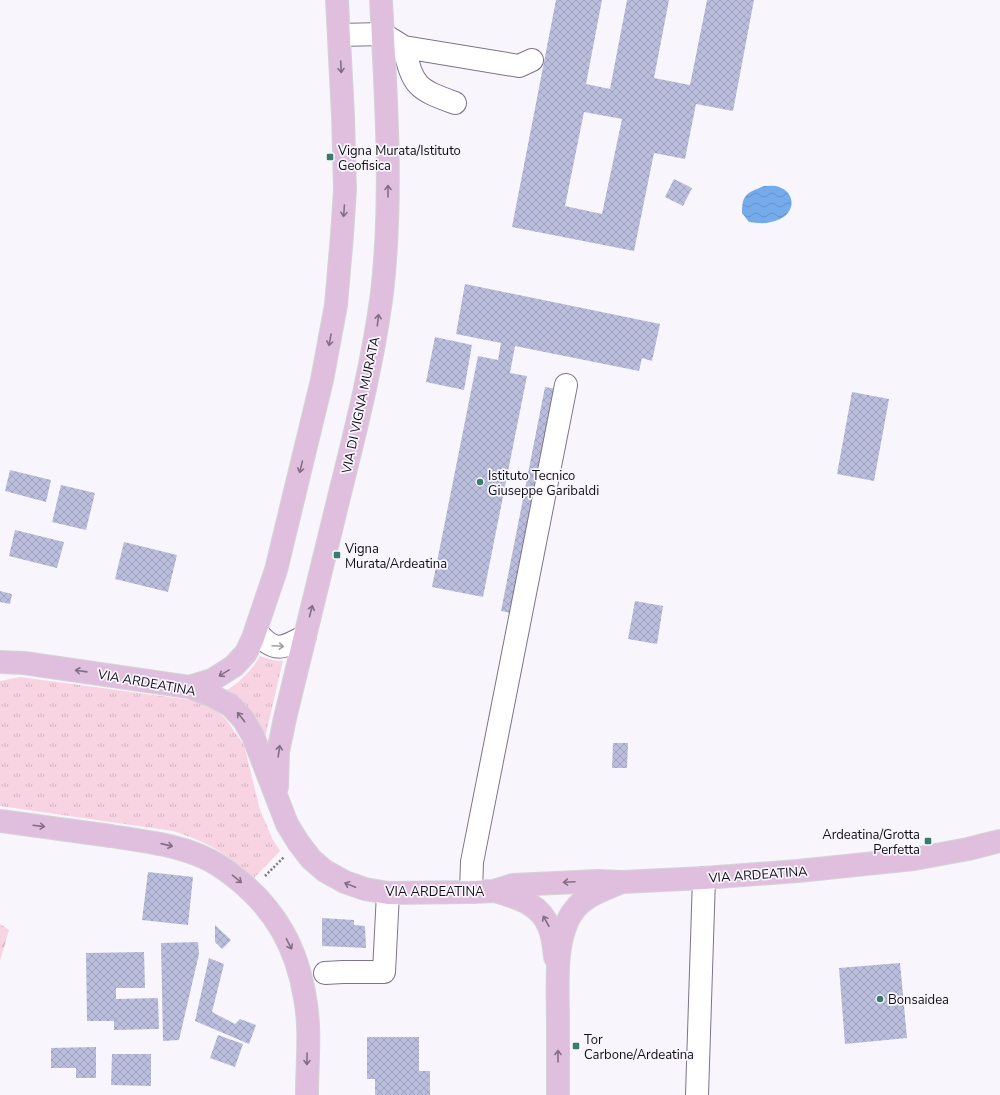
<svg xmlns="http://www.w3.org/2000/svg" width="1000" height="1095" font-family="'Nunito Sans',sans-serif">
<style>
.grass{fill:url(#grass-tufts)}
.forest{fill:url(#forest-firs)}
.water{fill:url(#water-waves)}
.building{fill:url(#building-cross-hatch);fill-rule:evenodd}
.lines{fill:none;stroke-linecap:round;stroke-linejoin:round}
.minor-casing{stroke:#7d738d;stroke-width:24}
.major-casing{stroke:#d4d4d5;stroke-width:24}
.path{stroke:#7d7a82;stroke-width:2.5;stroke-dasharray:2 2;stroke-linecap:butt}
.minor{stroke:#fff;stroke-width:22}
.major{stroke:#e0bfde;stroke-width:22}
.oneway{stroke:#836f85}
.oneway2{stroke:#a09fa3}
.poi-dot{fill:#387c6f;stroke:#f8f6fc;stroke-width:1.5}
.labels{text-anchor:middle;stroke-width:3.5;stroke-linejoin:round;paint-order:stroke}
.poi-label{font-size:13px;fill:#120e18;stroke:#f8f6fc;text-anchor:start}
.street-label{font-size:13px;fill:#120e18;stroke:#f8f6fc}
</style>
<defs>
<pattern id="grass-tufts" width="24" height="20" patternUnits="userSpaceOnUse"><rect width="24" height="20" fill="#f8d4e2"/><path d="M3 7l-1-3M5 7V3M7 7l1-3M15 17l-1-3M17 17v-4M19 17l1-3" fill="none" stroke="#d4b5c1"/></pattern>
<pattern id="forest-firs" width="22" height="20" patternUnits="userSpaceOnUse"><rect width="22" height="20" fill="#f8d4e2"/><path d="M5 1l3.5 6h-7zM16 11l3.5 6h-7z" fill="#d4b5c1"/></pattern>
<pattern id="water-waves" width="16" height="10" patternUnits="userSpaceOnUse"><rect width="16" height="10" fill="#75abeb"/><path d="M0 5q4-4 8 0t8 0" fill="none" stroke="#6492c9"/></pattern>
<pattern id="building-cross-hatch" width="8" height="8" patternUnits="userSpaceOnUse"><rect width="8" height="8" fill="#babedc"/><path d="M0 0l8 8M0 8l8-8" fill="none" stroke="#9fa2bc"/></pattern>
</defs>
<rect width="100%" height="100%" fill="#f8f6fc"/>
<!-- grass -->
<path class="grass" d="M260,656L272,660L283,661L264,742L224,692C239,683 251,671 260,656Z
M20,677L191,700L203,702L213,708L225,718L244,745L260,810L273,840L280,851L252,880C246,874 240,867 234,862C217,847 195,838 173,831L0,806V681Z"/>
<!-- forest -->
<path class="forest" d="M0,924L9,930L0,961Z"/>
<!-- water -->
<path class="water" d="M764,186C768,186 775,185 779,187C791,191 796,204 787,214C784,218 776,221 771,222C764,224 757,223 749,222L742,213C742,194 747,193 764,186Z"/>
<!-- building -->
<path class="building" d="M556,0H602L586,84L610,89L627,0H669L654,78L690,85L707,0H754L733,111L696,104L685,159L654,153L634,251L512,227ZM584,112L622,119L602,214L565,206Z
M674,179L692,188L683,206L665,197Z
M465,284L660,324L652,361L642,358L639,371L515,346L510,373L527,376L483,597L432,587L478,356L498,360L501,343L456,334Z
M435,337L472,345L464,390L426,382Z
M545,387L556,389L511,613L501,611Z
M852,392L889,399L874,481L837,474Z
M10,470L51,480L46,502L5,491Z
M61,485L95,493L86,530L52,522Z
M15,530L64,542L57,568L9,556Z
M124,542L177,555L168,592L115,579Z
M0,591L12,594L10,604L0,602Z
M635,601L663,606L657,644L628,639Z
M613,743H628L627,768H612Z
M148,872L193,877L188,925L142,920Z
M322,918L354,920V925L365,926L366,948L322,946Z
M215,925L231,940L222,949L215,942Z
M198,942L199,954L179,1040L163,1041L161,943Z
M144,952L145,988H116V999L158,998L159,1029L114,1030V1021H87L86,953Z
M209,958L224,964L212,1012L235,1024L240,1019L256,1025L249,1044L195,1021Z
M900,963L907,1038L845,1044L839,968Z
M218,1035L243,1044L235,1067L210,1058Z
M367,1037H419V1071H430V1095H375V1079H367Z
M96,1047V1078H76V1068H51V1048Z
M112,1054H151V1086L111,1085Z"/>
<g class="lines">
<!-- minor casing -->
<g class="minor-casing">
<path id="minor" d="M339,35L383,34L404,47L519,66L532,60
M404,47C413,87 417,89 455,103
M256,631C274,653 282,649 305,636
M471,892L472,862L566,385
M325,973L343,972H384L388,893
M697,1095L704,878"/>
</g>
<!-- major casing -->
<g class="major-casing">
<path id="major" d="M0,662L24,663L189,687L213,696L231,706L243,719L253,736L287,824L298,842L311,859L325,871L345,882L365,889L388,893L471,892L494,891L513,885L598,881L622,882L704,878L798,871L914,859L968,849L1000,841
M189,687L212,680L234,666L246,653L253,638L276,570L322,380L336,305L342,235L345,190L343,116L337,0
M277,787L278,752L285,718C303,644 321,570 339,497C356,429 373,362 382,293C393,196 386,97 381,0
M0,821C37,826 74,831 111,836C142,841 173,844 203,857C215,862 226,870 236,878C276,910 297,948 305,998C311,1030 307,1063 307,1095
M495,891C517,898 540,903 549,927C553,936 554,948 555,957
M558,1095C558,1071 558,1046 558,1022C558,988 553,936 575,909C585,896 603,890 617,884"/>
</g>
<!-- path -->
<path class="path" d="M265,876L284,857"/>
<!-- minor -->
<use href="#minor" class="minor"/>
<!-- major -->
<use href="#major" class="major"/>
</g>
<!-- one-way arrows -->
<defs><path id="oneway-shaft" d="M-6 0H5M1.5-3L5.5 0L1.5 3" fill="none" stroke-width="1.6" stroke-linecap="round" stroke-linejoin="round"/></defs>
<g class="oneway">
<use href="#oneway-shaft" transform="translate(341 67) rotate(87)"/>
<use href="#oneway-shaft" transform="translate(388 191) rotate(-90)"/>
<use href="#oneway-shaft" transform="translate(344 211) rotate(94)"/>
<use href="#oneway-shaft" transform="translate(378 320) rotate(-83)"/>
<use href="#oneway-shaft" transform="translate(330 340) rotate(100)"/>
<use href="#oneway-shaft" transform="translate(301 467) rotate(104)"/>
<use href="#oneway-shaft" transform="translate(311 611) rotate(-75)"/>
<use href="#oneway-shaft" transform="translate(81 671) rotate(-172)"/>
<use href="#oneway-shaft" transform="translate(224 673) rotate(148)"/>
<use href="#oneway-shaft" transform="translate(241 717) rotate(-128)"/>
<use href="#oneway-shaft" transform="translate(279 751) rotate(-82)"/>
<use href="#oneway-shaft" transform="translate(39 826) rotate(7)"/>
<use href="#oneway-shaft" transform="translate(167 845) rotate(13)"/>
<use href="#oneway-shaft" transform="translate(237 879) rotate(39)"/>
<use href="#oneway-shaft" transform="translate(569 882) rotate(177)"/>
<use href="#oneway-shaft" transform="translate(350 885) rotate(-158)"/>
<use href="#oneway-shaft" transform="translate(546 921) rotate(-119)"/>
<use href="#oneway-shaft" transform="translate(289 944) rotate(63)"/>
<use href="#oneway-shaft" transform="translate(558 1056) rotate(-90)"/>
<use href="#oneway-shaft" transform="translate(307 1059) rotate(91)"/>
</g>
<use class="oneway2" href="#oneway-shaft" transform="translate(278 646) rotate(3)"/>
<!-- markers -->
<g class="poi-dot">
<rect x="326" y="153" width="8" height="8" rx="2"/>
<circle cx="480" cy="482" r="4"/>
<rect x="333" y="551" width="8" height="8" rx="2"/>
<rect x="924" y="837" width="8" height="8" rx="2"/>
<circle cx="880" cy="999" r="4"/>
<rect x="572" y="1042" width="8" height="8" rx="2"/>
</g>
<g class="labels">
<!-- poi labels -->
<g class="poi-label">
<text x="338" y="155">Vigna Murata/Istituto<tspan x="338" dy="15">Geofisica</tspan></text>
<text x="488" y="480">Istituto Tecnico<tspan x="488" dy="15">Giuseppe Garibaldi</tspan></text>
<text x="345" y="553">Vigna<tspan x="345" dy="15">Murata/Ardeatina</tspan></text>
<text x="920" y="839" text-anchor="end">Ardeatina/Grotta<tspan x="920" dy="15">Perfetta</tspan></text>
<text x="888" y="1004">Bonsaidea</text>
<text x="584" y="1044">Tor<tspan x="584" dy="15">Carbone/Ardeatina</tspan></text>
</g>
<!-- street labels -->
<g class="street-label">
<text transform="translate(360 405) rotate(-78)" y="5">VIA DI VIGNA MURATA</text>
<text transform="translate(147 682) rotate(10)" y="5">VIA ARDEATINA</text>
<text transform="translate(758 874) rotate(-4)" y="5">VIA ARDEATINA</text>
<text x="435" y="896">VIA ARDEATINA</text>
</g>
</g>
</svg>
